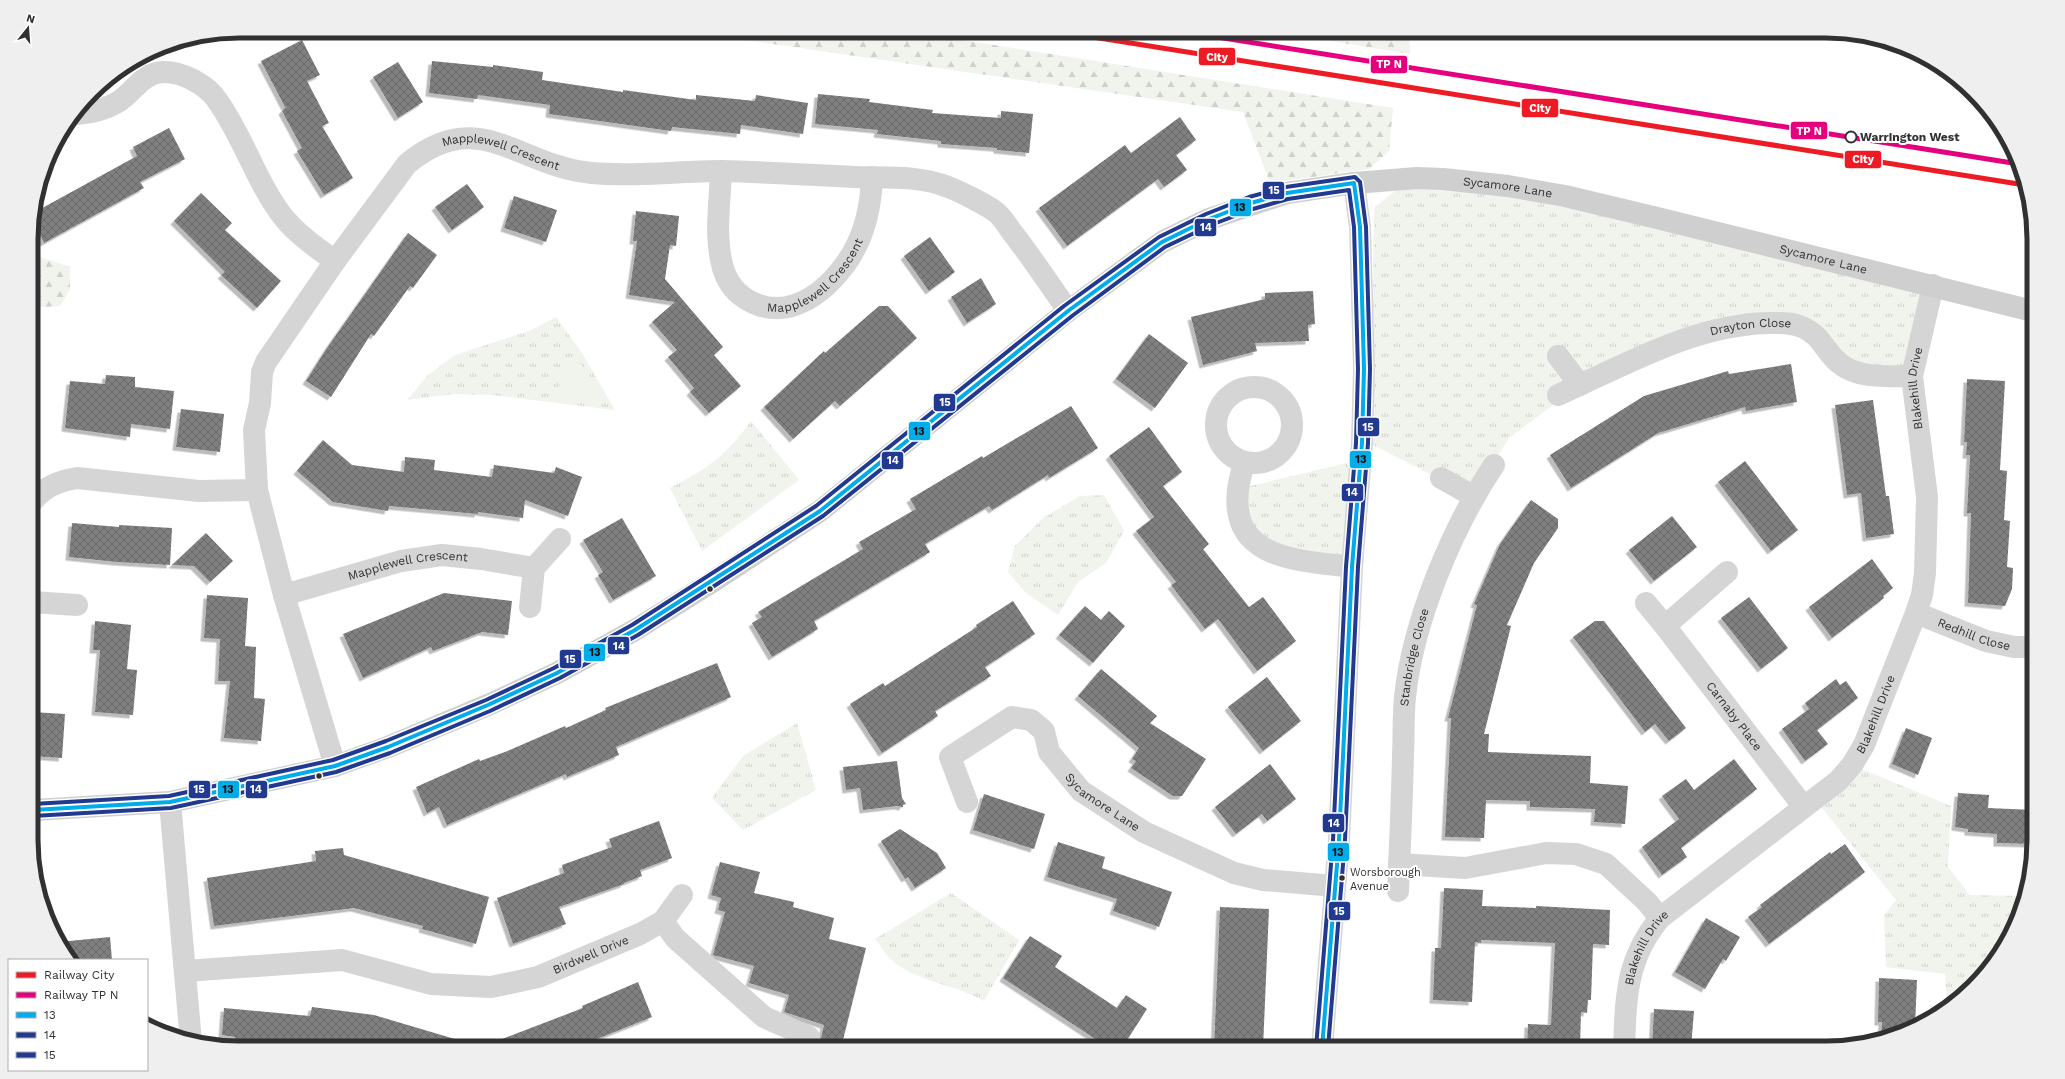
<svg xmlns="http://www.w3.org/2000/svg" width="2065" height="1079" font-family="'Work Sans',sans-serif">
<style>
.grass{fill:url(#grass-tufts)}
.forest{fill:url(#forest-firs)}
.park{fill:#f1f3ed}
.building{fill:url(#building-cross-hatch);filter:url(#shadow)}
.lines{fill:none;stroke-linecap:round;stroke-linejoin:round}
.street{stroke:#d5d5d5;stroke-width:22}
.secondary{stroke:#cfcfcf;stroke-width:22}
.bus-1-casing{stroke:#fff;stroke-width:7}
.bus-2-casing{stroke:#fff;stroke-width:7}
.bus-3-casing{stroke:#fff;stroke-width:7}
.bus-1{stroke:#00ace9;stroke-width:4}
.bus-2{stroke:#213a8f;stroke-width:4}
.bus-3{stroke:#213a8f;stroke-width:4}
.rail-1-casing{stroke:#fff;stroke-width:8}
.rail-2-casing{stroke:#fff;stroke-width:8}
.rail-1{stroke:#ed1c24;stroke-width:5}
.rail-2{stroke:#e5007d;stroke-width:5}
.stop-dot{fill:#fff;stroke:#313131;stroke-width:2}
.bus-dot{fill:#313131;stroke:#fff;stroke-width:1.5}
.labels{text-anchor:middle;stroke-width:4;stroke-linejoin:round;paint-order:stroke}
.bus-label{font-size:11px;fill:#313131;stroke:#fff;text-anchor:start}
.stop-label{font-size:12px;font-weight:bold;fill:#313131;stroke:#fff;text-anchor:start}
.street-label{font-size:12px;fill:#313131;stroke:#fff}
.rim{fill:none;stroke:#313131;stroke-width:5}
.line-badge{stroke:#fff;stroke-width:1.5}
.badge-label{font-size:11px;text-anchor:middle;font-weight:bold;fill:#fff}
.pale-badge-label{font-size:11px;text-anchor:middle;font-weight:bold;fill:#111}
</style>
<defs>
<pattern id="grass-tufts" width="24" height="20" patternUnits="userSpaceOnUse"><rect width="24" height="20" fill="#f1f3ed"/><path d="M3 7l-1-3M5 7V3M7 7l1-3M15 17l-1-3M17 17v-4M19 17l1-3" fill="none" stroke="#cfd1cc"/></pattern>
<pattern id="forest-firs" width="22" height="20" patternUnits="userSpaceOnUse"><rect width="22" height="20" fill="#f1f3ed"/><path d="M5 1l3.5 6h-7zM16 11l3.5 6h-7z" fill="#cfd1cc"/></pattern>
<pattern id="building-cross-hatch" width="8" height="8" patternUnits="userSpaceOnUse"><rect width="8" height="8" fill="#808080"/><path d="M0 0l8 8M0 8l8-8" fill="none" stroke="#696969"/></pattern>
<filter id="shadow"><feDropShadow dx="-3.5" dy="3.5" stdDeviation="0" flood-color="#0004"/></filter>
</defs>
<rect width="100%" height="100%" fill="#fff"/>
<!-- grass -->
<path class="grass" d="M1443,179L1933,285L1912,376L1872,375L1804,328L1700,335L1580,385L1509,438L1473,496L1371,444L1374,208L1400,187Z
M556,317L582,353L615,410L492,395L454,394L407,400L428,375L455,355L529,331Z
M751,421L799,480L702,551L670,488C707,469 727,455 751,421Z
M1351,462L1341,561L1266,551L1238,489Z
M1104,495L1124,531L1106,563L1078,582L1058,615L1025,592L1008,572L1015,546L1043,518L1080,496Z
M797,723L816,790L743,830L712,798L743,756Z
M1852,765L1951,806L1948,867L1970,895L2026,896L2012,932L1982,977L1947,1009L1945,974L1886,967L1884,915L1896,900L1814,798Z
M951,893L1019,940L984,1001C955,984 919,983 893,961C886,956 881,946 875,939Z"/>
<!-- forest -->
<path class="forest" d="M683,31H905L1393,108L1389,151L1369,169L1270,183L1243,112Z
M1268,31H1409L1410,54Z
M32,254L70,267V290L60,306L40,307L32,303Z"/>
<!-- park -->
<path class="park" d="M577,358L601,396L590,402L556,397L563,374Z"/>
<!-- building -->
<path class="building" d="M302,40L320,75L307,81L329,123L322,126L353,178L324,195L297,151L302,148L282,111L287,106L285,107L261,61Z
M432,61L493,67V65L543,72L542,80L623,92V90L696,100V95L755,101L756,95L808,103L803,134L741,125L740,134L672,127L671,131L549,114L550,105L478,95L477,99L429,93Z
M398,62L423,102L398,118L373,77Z
M818,94L870,99L869,102L933,110L932,113L1001,118V111L1033,114L1029,153L997,150V148L941,144V141L877,134L878,130L815,124Z
M1180,117L1196,140L1176,155L1187,170L1164,187L1158,179L1067,246L1039,208L1125,145L1131,153Z
M169,128L185,159L140,182L144,188L44,243L33,220L35,212L137,156L133,147Z
M467,184L484,207L452,230L435,207Z
M201,193L232,223L225,230L281,281L257,308L221,275L225,272L174,221Z
M514,196L557,210L546,242L504,228Z
M636,211L679,216L676,246L670,245L665,279L723,347L714,355L741,386L709,413L690,392L694,388L668,357L677,350L652,322L675,302L629,295L637,241H633Z
M408,233L437,255L413,288L410,286L374,336L371,334L331,397L306,381L327,348Z
M930,237L955,272L929,291L904,256Z
M981,278L996,304L967,323L951,297Z
M1313,291L1315,324L1308,325L1309,341L1255,343L1257,351L1203,365L1191,317L1265,299V293Z
M879,306H888L917,338L840,406L835,401L793,439L764,407L824,351L825,353Z
M1149,334L1188,363L1155,408L1116,379Z
M1791,364L1797,402L1746,411L1745,407L1658,433L1571,488L1550,455L1644,396L1728,371L1729,374Z
M106,375L135,377V387L174,391L170,429L131,424L130,437L65,428L70,381L105,384Z
M1967,379L2005,381L2000,470L2007,471L2004,520L2010,521L2007,567L2013,568L2012,589L2005,606L1968,603L1971,513H1967L1970,455H1966L1967,442H1964Z
M1873,400L1886,496H1889L1894,534L1866,538L1861,493L1847,495L1835,405Z
M1071,406L1098,448L1049,478L1048,475L992,510L989,506L925,544L930,552L814,621L818,629L772,657L752,623L762,617L758,612L863,549L859,542L916,509L910,499L982,456L983,458Z
M181,409L224,414L220,452L176,447Z
M1149,427L1182,472L1163,486L1209,544L1203,549L1249,607L1263,597L1296,641L1257,671L1218,619L1205,629L1171,585L1176,582L1136,531L1154,517L1109,456Z
M323,440L352,465L404,472L405,457L435,460L434,470L492,477L494,465L554,473L556,467L582,477L568,516L525,500L523,518L478,512V514L389,506L388,511L333,502L297,471Z
M1745,461L1798,530L1771,551L1718,482Z
M1531,500L1558,519V528L1534,563L1507,625L1511,626L1484,734H1489L1488,752L1591,756L1590,783L1628,786L1625,824L1594,822L1595,809L1530,807V801L1486,800L1484,838L1445,837L1451,718H1448L1477,605L1474,604L1500,544Z
M1672,516L1697,547L1654,581L1629,550Z
M622,518L656,576L613,600L598,575L603,572L583,540Z
M72,523L119,527V525L172,528L170,565L117,562L69,557Z
M206,533L233,561L210,582L194,566L172,565Z
M1872,559L1893,588L1883,596L1884,598L1832,638L1809,607Z
M444,593L512,601L508,635L482,632L433,651L431,647L363,678L343,634Z
M207,595L248,598L245,646L256,647L254,698L265,699L261,741L224,738L230,681H218L220,639L204,638Z
M1749,597L1788,648L1761,669L1721,618Z
M1013,601L1035,634L985,667L991,676L935,711L938,716L882,753L850,704L883,683L885,686L977,627L976,625Z
M1085,606L1101,620L1109,611L1125,626L1093,663L1059,635Z
M95,621L131,625L127,669L137,670L133,715L95,712L100,650H93Z
M1595,621H1604L1686,728L1669,741L1655,724L1645,732L1573,637Z
M717,663L731,697L616,747L619,755L567,777L566,774L447,825L439,807L427,813L416,787L479,759L480,761L505,752L565,726L566,728L606,710L605,708Z
M1101,669L1157,716L1150,723L1206,759L1182,796H1173L1131,768L1136,761L1132,759L1139,748L1078,696Z
M1267,677L1301,721L1263,751L1228,707Z
M1836,679L1840,685L1846,681L1858,698L1817,730L1828,744L1805,761L1782,729L1809,709L1805,703Z
M32,712L65,714L62,758L33,756Z
M1906,728L1932,738L1918,775L1892,764Z
M1734,759L1757,789L1681,848L1687,857L1662,875L1642,847L1679,819L1662,796L1686,779L1694,790Z
M897,761L902,798L906,804L903,805V807L897,806L863,810L860,788L846,790L843,767Z
M1270,764L1296,799L1267,821L1262,814L1236,834L1215,807Z
M1958,793L1989,795L1988,808L2034,810V844L1997,843V834L1968,832V829L1955,827Z
M984,794L1045,814L1034,849L973,830Z
M659,821L672,858L640,870L642,876L624,883V884L559,907L566,924L513,944L497,898L564,873L562,865L612,847L609,839Z
M900,829L937,853L946,868L915,888L908,877L905,879L881,841Z
M1058,842L1105,857L1102,868L1172,892L1159,927L1113,911L1117,899L1047,877Z
M1845,844L1865,872L1769,944L1748,917L1762,907L1760,905L1830,852L1831,854Z
M343,848L344,855L489,897L476,944L422,929L423,926L354,908L214,926L207,878L316,861L315,851Z
M720,862L760,872L754,893L794,902L793,907L834,918L829,939L866,948L841,1048L820,1043L824,1025L784,1012L789,995L749,983L754,966L713,955L725,912L718,910L721,898L711,895Z
M1444,888L1483,890L1482,906L1536,908V906L1610,910L1609,945L1593,944L1591,1000H1588L1587,1013L1581,1012L1580,1046H1574V1048H1527L1528,1024L1551,1025L1555,943L1481,940V943L1475,942L1472,1002L1433,1000L1435,948H1441Z
M1220,907L1269,909L1263,1048H1214Z
M1706,918L1740,937L1726,961L1723,959L1705,989L1675,972Z
M1030,936L1062,956L1055,967L1117,1008L1126,995L1147,1009L1122,1048H1109L1003,978Z
M110,937L112,960H70L59,942Z
M1879,978L1917,980L1915,1026L1893,1037L1881,1039L1882,1022H1878Z
M638,982L652,1017L574,1048H485L484,1046L583,1008L582,1006Z
M312,1007L374,1015L465,1042L464,1048H333L297,1043V1048H250L234,1047L235,1037L222,1035L224,1008L310,1016Z
M1654,1009L1694,1011L1691,1048H1652Z"/>
<g class="lines">
<!-- street -->
<g class="street">
<path d="M77,114C91,113 106,109 118,102C134,92 141,74 162,72C181,71 206,84 217,100C243,136 257,184 284,218C299,236 317,248 335,261"/>
<path id="s1" d="M721,171C720,202 714,238 723,268C732,299 765,315 795,305C815,298 832,282 844,266C863,241 871,208 872,177"/>
<path d="M1558,356L1580,385"/>
<circle cx="1254" cy="425" r="38"/>
<path id="s2" d="M1558,395C1625,365 1693,325 1768,323C1780,323 1792,322 1804,328C1818,334 1823,346 1833,357C1852,380 1886,376 1912,376"/>
<path d="M1244,463C1242,471 1239,481 1238,490C1230,561 1301,560 1352,567"/>
<path d="M1441,478L1473,496"/>
<path d="M32,502C44,487 58,481 77,478L199,491L257,490"/>
<path id="s3" d="M1727,572L1665,626L1803,806"/>
<path id="s4" d="M284,595L401,561L442,555L481,559L534,568"/>
<path d="M32,602L77,605"/>
<path d="M1646,603L1665,626"/>
<path d="M530,607L534,568L560,539"/>
<path id="s5" d="M1916,613L1986,641L2014,647H2033"/>
<path id="s6" d="M335,766L284,595L257,490L254,430L260,403L262,372L266,362L335,261L407,164C479,104 519,167 592,173C635,177 678,171 721,171C765,172 810,175 854,177C884,178 919,175 948,187C959,191 989,206 997,213C1004,219 1009,229 1015,236C1034,261 1051,286 1068,311"/>
<path d="M170,802L191,1042"/>
<path id="s7" d="M967,802L950,757L1012,717L1031,720L1044,731L1049,752L1081,791L1144,832L1234,873L1263,880L1335,886"/>
<path d="M1399,864L1465,868L1546,853L1576,854L1606,864L1647,902L1660,918"/>
<path id="s8" d="M1398,891C1400,846 1402,800 1403,755C1404,736 1403,716 1405,697C1413,621 1452,528 1494,465"/>
<path d="M682,895L663,921L675,938L764,1017L809,1037"/>
<path id="s9" d="M185,971L342,960L431,984L491,987L538,977L640,934L663,921"/>
<path d="M1322,1048L1339,840L1352,567L1362,443L1364,369L1360,227L1354,183"/>
<path id="s10" d="M1624,1048C1626,997 1626,959 1660,918L1838,781L1852,765L1864,745L1916,613L1922,595L1925,573L1927,497L1912,376L1933,285"/>
</g>
<!-- secondary -->
<path class="secondary" id="s11" d="M33,810L170,802L335,766L388,747L488,705L557,673L635,630L712,582L820,511L1068,311L1162,242L1209,219L1287,193L1354,183L1417,178L1443,179L1508,186L1565,196L1653,217L2033,311"/>
<!-- bus-1 casing -->
<g class="bus-1-casing">
<path id="bus-1" d="M33,810L170,802L335,766L388,747L488,705L557,673L635,630L820,511L1068,311L1162,242L1209,219L1251,203L1287,193L1354,183L1360,227L1364,369L1362,443L1352,567L1339,840L1322,1048"/>
</g>
<!-- bus-2 casing -->
<g class="bus-2-casing">
<path id="bus-2" d="M33,816L171,808L336,772L390,753L490,711L560,678L638,635L823,516L1072,316L1165,247L1211,225L1253,209L1288,199L1349,190L1354,227L1358,369L1356,443L1346,567L1333,840L1316,1048"/>
</g>
<!-- bus-3 casing -->
<g class="bus-3-casing">
<path id="bus-3" d="M33,804L169,796L333,760L386,741L486,700L554,668L632,625L816,506L1064,306L1159,237L1206,214L1249,197L1286,187L1355,177L1360,182L1366,227L1370,369L1368,443L1358,567L1345,840L1328,1048"/>
</g>
<!-- bus-1 -->
<use href="#bus-1" class="bus-1"/>
<!-- bus-2 -->
<use href="#bus-2" class="bus-2"/>
<!-- bus-3 -->
<use href="#bus-3" class="bus-3"/>
<!-- rail-1 casing -->
<g class="rail-1-casing">
<path id="rail-1" d="M1055,31L2025,185"/>
</g>
<!-- rail-2 casing -->
<g class="rail-2-casing">
<path id="rail-2" d="M1179,31L2019,164"/>
</g>
<!-- rail-1 -->
<use href="#rail-1" class="rail-1"/>
<!-- rail-2 -->
<use href="#rail-2" class="rail-2"/>
</g>
<!-- markers -->
<circle class="stop-dot" cx="1851" cy="137" r="5.5"/>
<g class="bus-dot">
<circle cx="710" cy="589" r="3.5"/>
<circle cx="319" cy="776" r="3.5"/>
<circle cx="1342" cy="878" r="3.5"/>
</g>
<g class="labels">
<!-- bus labels -->
<g class="bus-label">
<text x="1350" y="876">Worsborough<tspan x="1350" dy="14">Avenue</tspan></text>
</g>
<!-- stop labels -->
<g class="stop-label">
<text x="1860" y="141">Warrington West</text>
</g>
<!-- street labels -->
<g class="street-label">
<text dy="4" stroke="none"><textPath href="#s6" startOffset="762">Mapplewell Crescent</textPath></text>
<text dy="4" stroke="none"><textPath href="#s11" startOffset="1648">Sycamore Lane</textPath></text>
<text dy="4" stroke="none"><textPath href="#s11" startOffset="1972">Sycamore Lane</textPath></text>
<text dy="4" stroke="none"><textPath href="#s1" startOffset="221">Mapplewell Crescent</textPath></text>
<text dy="4" stroke="none"><textPath href="#s2" startOffset="206">Drayton Close</textPath></text>
<text dy="4" stroke="none"><textPath href="#s10" startOffset="776">Blakehill Drive</textPath></text>
<text dy="4" stroke="none"><textPath href="#s4" startOffset="128">Mapplewell Crescent</textPath></text>
<text dy="4" stroke="none"><textPath href="#s5" startOffset="62">Redhill Close</textPath></text>
<text dy="4" stroke="none"><textPath href="#s8" startOffset="235">Stanbridge Close</textPath></text>
<text dy="4" stroke="none"><textPath href="#s10" startOffset="440">Blakehill Drive</textPath></text>
<text dy="4" stroke="none"><textPath href="#s3" startOffset="196">Carnaby Place</textPath></text>
<text dy="4" stroke="none"><textPath href="#s7" startOffset="254">Sycamore Lane</textPath></text>
<text dy="4" stroke="none"><textPath href="#s10" startOffset="105">Blakehill Drive</textPath></text>
<text dy="4" stroke="none"><textPath href="#s9" startOffset="415">Birdwell Drive</textPath></text>
</g>
</g>
<!-- crop -->
<path d="M0 0H2065V1079H0ZM239 38H1826A201 201 0 0 1 2027 239V840A201 201 0 0 1 1826 1041H239A201 201 0 0 1 38 840V239A201 201 0 0 1 239 38Z" fill="#efefef" fill-rule="evenodd"/>
<path class="rim" d="M239 38H1826A201 201 0 0 1 2027 239V840A201 201 0 0 1 1826 1041H239A201 201 0 0 1 38 840V239A201 201 0 0 1 239 38Z"/>
<g class="line-badge">
<rect x="1198" y="47" width="38" height="19" rx="4" fill="#ed1c24"/>
<rect x="1370" y="55" width="38" height="19" rx="4" fill="#e5007d"/>
<rect x="1521" y="98" width="38" height="20" rx="4" fill="#ed1c24"/>
<rect x="1790" y="121" width="38" height="19" rx="4" fill="#e5007d"/>
<rect x="1844" y="150" width="38" height="19" rx="4" fill="#ed1c24"/>
<rect x="1262" y="181" width="23" height="19" rx="4" fill="#213a8f"/>
<rect x="1229" y="198" width="23" height="19" rx="4" fill="#00ace9"/>
<rect x="1194" y="218" width="23" height="19" rx="4" fill="#213a8f"/>
<rect x="933" y="393" width="23" height="19" rx="4" fill="#213a8f"/>
<rect x="1357" y="417" width="23" height="20" rx="4" fill="#213a8f"/>
<rect x="908" y="421" width="23" height="20" rx="4" fill="#00ace9"/>
<rect x="1349" y="450" width="23" height="19" rx="4" fill="#00ace9"/>
<rect x="881" y="451" width="23" height="19" rx="4" fill="#213a8f"/>
<rect x="1341" y="483" width="23" height="19" rx="4" fill="#213a8f"/>
<rect x="607" y="636" width="23" height="19" rx="4" fill="#213a8f"/>
<rect x="583" y="643" width="23" height="19" rx="4" fill="#00ace9"/>
<rect x="559" y="649" width="23" height="20" rx="4" fill="#213a8f"/>
<rect x="188" y="780" width="23" height="19" rx="4" fill="#213a8f"/>
<rect x="217" y="780" width="23" height="19" rx="4" fill="#00ace9"/>
<rect x="245" y="780" width="23" height="19" rx="4" fill="#213a8f"/>
<rect x="1322" y="813" width="23" height="20" rx="4" fill="#213a8f"/>
<rect x="1327" y="842" width="23" height="20" rx="4" fill="#00ace9"/>
<rect x="1328" y="901" width="23" height="20" rx="4" fill="#213a8f"/>
</g>
<g class="badge-label">
<text x="1217" y="61">City</text>
<text x="1389" y="68">TP N</text>
<text x="1540" y="112">City</text>
<text x="1809" y="135">TP N</text>
<text x="1863" y="163">City</text>
<text x="1274" y="194">15</text>
<text x="1206" y="231">14</text>
<text x="945" y="406">15</text>
<text x="1368" y="431">15</text>
<text x="893" y="464">14</text>
<text x="1352" y="496">14</text>
<text x="619" y="650">14</text>
<text x="570" y="663">15</text>
<text x="199" y="793">15</text>
<text x="256" y="793">14</text>
<text x="1334" y="827">14</text>
<text x="1339" y="915">15</text>
</g>
<g class="pale-badge-label">
<text x="1240" y="211">13</text>
<text x="919" y="435">13</text>
<text x="1361" y="463">13</text>
<text x="595" y="656">13</text>
<text x="228" y="793">13</text>
<text x="1338" y="856">13</text>
</g>
<!-- legend -->
<rect x="8" y="959" width="140" height="112" fill="#ffffff" stroke="#adadad"/>
<rect x="16" y="972" width="20" height="6" fill="#ed1c24" stroke="#adadad"/>
<text x="44" y="979" font-size="12" fill="#313131">Railway City</text>
<rect x="16" y="992" width="20" height="6" fill="#e5007d" stroke="#adadad"/>
<text x="44" y="999" font-size="12" fill="#313131">Railway TP N</text>
<rect x="16" y="1012" width="20" height="6" fill="#00ace9" stroke="#adadad"/>
<text x="44" y="1019" font-size="12" fill="#313131">13</text>
<rect x="16" y="1032" width="20" height="6" fill="#213a8f" stroke="#adadad"/>
<text x="44" y="1039" font-size="12" fill="#313131">14</text>
<rect x="16" y="1052" width="20" height="6" fill="#213a8f" stroke="#adadad"/>
<text x="44" y="1059" font-size="12" fill="#313131">15</text>
<!-- north arrow -->
<g transform="translate(28 28) rotate(17)" stroke="#ffffff" stroke-width="3" paint-order="stroke">
<path d="M0-3L7 15L0 10L-7 15Z" fill="#313131"/>
<text y="-6" font-size="11" font-weight="bold" text-anchor="middle" fill="#313131">N</text>
</g>
</svg>
